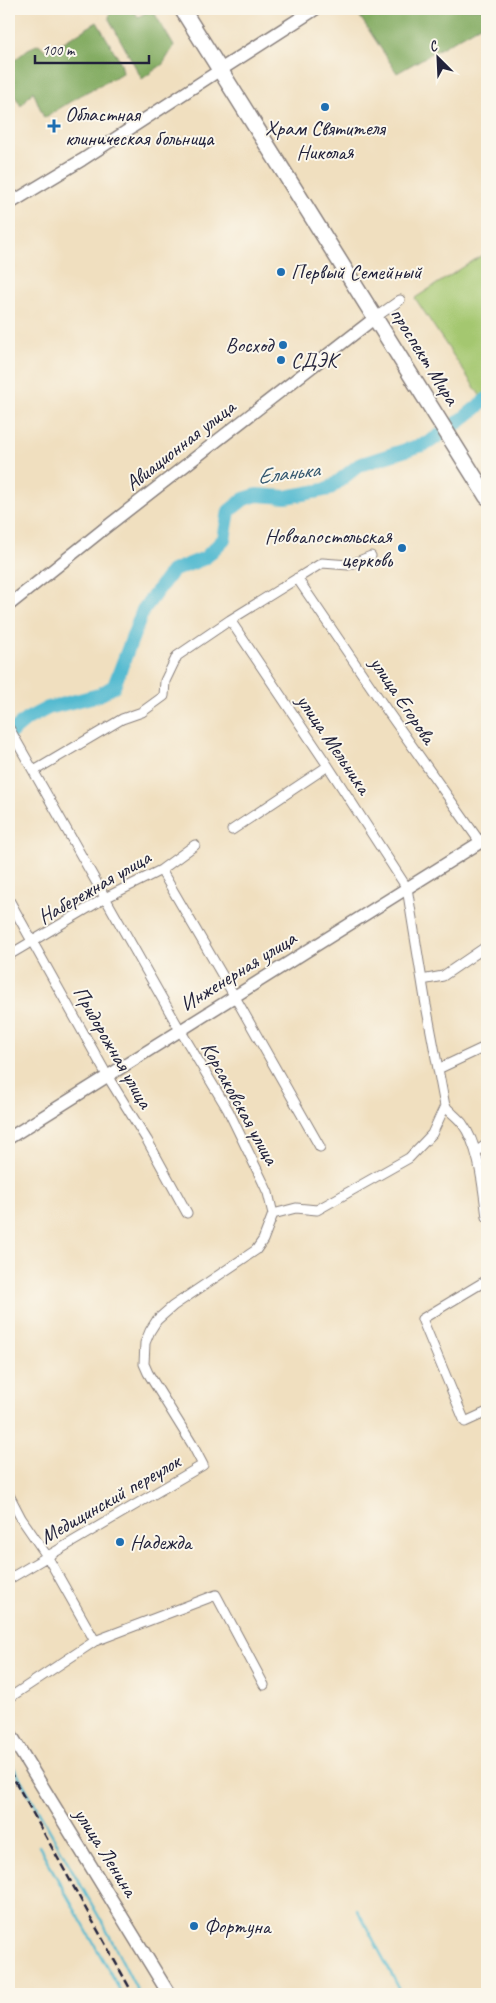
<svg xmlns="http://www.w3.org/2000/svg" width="496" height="2003" font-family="Caveat,sans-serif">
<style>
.green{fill:#a4c770;stroke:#637456}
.forest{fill:#83ac62;stroke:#52674e}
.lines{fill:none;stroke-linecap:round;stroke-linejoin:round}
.stream{stroke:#52bad0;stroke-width:2.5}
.river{stroke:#52bad0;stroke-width:14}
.minor-casing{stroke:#89807d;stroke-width:11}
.tertiary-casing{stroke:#89807d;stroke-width:14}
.secondary-casing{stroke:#89807d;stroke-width:15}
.primary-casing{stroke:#89807d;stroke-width:18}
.minor{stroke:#fff;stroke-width:9}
.tertiary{stroke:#fff;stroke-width:11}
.secondary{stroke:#fff;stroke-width:12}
.primary{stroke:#fff;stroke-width:15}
.rail{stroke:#22223b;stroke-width:2.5;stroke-dasharray:8 4;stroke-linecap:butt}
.poi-dot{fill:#1f6fb2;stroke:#fbf7ec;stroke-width:2}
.labels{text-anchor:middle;stroke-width:4;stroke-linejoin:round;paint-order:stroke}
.poi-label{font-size:21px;fill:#22223b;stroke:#fbf7ec;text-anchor:start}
.street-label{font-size:21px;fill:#22223b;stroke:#fbf7ec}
.water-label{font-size:22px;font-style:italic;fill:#33576f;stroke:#fbf7ec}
</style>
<rect width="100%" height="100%" fill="#fbf7ec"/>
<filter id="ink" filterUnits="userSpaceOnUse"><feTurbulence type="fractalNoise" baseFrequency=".02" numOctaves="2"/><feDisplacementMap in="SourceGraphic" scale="10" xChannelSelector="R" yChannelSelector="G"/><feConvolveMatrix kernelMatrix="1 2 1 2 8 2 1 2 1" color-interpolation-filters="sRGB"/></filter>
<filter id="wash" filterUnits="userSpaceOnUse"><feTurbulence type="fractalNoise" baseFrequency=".0096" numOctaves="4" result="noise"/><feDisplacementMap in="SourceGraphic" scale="20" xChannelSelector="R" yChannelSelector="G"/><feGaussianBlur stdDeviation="1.12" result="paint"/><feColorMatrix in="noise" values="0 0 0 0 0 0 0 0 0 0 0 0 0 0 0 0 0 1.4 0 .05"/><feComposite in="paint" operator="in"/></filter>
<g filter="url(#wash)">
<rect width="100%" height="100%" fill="#f0dfbf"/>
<!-- green -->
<path class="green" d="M487,252V406L415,298Z"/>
<!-- forest -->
<path class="forest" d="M110,9H133L138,17L152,9L174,46L163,64L142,79L109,19Z
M355,9H487V22L397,73Z
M97,22L121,63L123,73L81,95L44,118L33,91L21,106L9,86V65L28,49L39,44L47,52Z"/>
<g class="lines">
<!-- stream -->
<path class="stream" d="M9,1759L107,1931L139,1994
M39,1846L122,1994
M357,1909L402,1994"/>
<!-- river -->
<path class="river" d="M9,734L27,719L48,708L99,695L114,686L143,610L172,571L205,558L224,539L229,511L244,499L257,495L286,497L329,489L359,465L428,443L460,421L487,399"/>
</g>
</g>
<g filter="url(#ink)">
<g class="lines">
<!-- minor casing -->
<g class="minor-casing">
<path id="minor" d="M376,317L400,300
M297,578L386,709L480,842
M230,620L328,766L407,888L426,1005L445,1106L432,1134L409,1158L317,1210L296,1208L273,1214
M9,728L180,1030L228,1110L262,1180L268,1193L273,1214L263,1240L256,1250L173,1306L157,1320L150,1331L145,1343L144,1364L148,1373L192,1444L203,1465L9,1579
M34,771L122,719L142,712L164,696L165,681L177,656L230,620L322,563L349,565L371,556
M232,830L328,766
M161,870L235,997L320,1147
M9,900L108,1077L147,1140L187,1213
M9,955L105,898L161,870L195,845
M422,980L443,976L487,946
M438,1069L487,1046
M445,1106C450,1112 457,1117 462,1123C480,1147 483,1188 487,1217
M476,1152L487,1144
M487,1280L422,1319L465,1422L487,1412
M9,1495L21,1518L47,1556L95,1641
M9,1698L95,1641L216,1595L264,1685"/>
</g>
<!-- tertiary casing -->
<g class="tertiary-casing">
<path id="tertiary" d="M9,204L82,160L220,70
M9,605L105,528L376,317
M9,1138L487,838"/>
</g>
<!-- secondary casing -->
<g class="secondary-casing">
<path id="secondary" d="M220,70L315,9
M9,1732L169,1994"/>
</g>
<!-- primary casing -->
<g class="primary-casing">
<path id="primary" d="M182,9L487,497"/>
</g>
<!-- minor -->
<use href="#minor" class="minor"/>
<!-- tertiary -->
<use href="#tertiary" class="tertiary"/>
<!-- secondary -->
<use href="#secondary" class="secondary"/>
<!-- primary -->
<use href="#primary" class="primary"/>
<!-- rail -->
<path class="rail" d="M9,1770L133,1994"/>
</g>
</g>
<!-- markers -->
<g class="poi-dot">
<circle cx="325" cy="107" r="5"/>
<path d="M51.5 118.5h5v5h5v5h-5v5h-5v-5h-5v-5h5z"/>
<circle cx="281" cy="272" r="5"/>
<circle cx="283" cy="345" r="5"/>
<circle cx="281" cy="360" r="5"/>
<circle cx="402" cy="548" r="5"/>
<circle cx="120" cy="1542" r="5"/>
<circle cx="194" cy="1926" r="5"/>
</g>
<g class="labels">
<!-- poi labels -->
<g class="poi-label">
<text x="65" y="121">Областная<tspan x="65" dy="24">клиническая больница</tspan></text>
<text x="325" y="135" text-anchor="middle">Храм Святителя<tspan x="325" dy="24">Николая</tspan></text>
<text x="291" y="279">Первый Семейный</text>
<text x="273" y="352" text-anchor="end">Восход</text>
<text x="291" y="367">СДЭК</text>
<text x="392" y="543" text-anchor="end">Новоапостольская<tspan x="392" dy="24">церковь</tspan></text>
<text x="130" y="1549">Надежда</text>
<text x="204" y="1933">Фортуна</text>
</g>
<!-- street labels -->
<g class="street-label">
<text transform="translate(425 356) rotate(58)" y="7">проспект Мира</text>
<text transform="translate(180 445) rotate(-38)" y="7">Авиационная улица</text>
<text transform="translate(403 700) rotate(56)" y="7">улица Егорова</text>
<text transform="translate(334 744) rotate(56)" y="7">улица Мельника</text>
<text transform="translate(94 887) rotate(-30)" y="7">Набережная улица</text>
<text transform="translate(238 971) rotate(-32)" y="7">Инженерная улица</text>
<text transform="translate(113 1047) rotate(60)" y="7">Придорожная улица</text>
<text transform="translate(240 1103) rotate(61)" y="7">Корсаковская улица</text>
<text transform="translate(110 1499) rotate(-30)" y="7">Медицинский переулок</text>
<text transform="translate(106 1852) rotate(58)" y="7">улица Ленина</text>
</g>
<!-- water labels -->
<g class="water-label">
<text transform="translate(288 472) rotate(-7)" y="8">Еланька</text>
</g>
</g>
<!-- margin -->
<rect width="496" height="2003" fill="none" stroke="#fbf7ec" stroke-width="30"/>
<!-- north arrow -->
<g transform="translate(438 58) rotate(336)" stroke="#fbf7ec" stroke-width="4" paint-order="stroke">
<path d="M0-4L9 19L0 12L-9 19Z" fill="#22223b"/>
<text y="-8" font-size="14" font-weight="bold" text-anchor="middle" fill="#22223b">С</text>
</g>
<!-- scale -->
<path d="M35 55v8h114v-8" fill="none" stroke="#22223b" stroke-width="2.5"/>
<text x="42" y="55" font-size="15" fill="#22223b" stroke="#fbf7ec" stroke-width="4" paint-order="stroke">100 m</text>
</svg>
